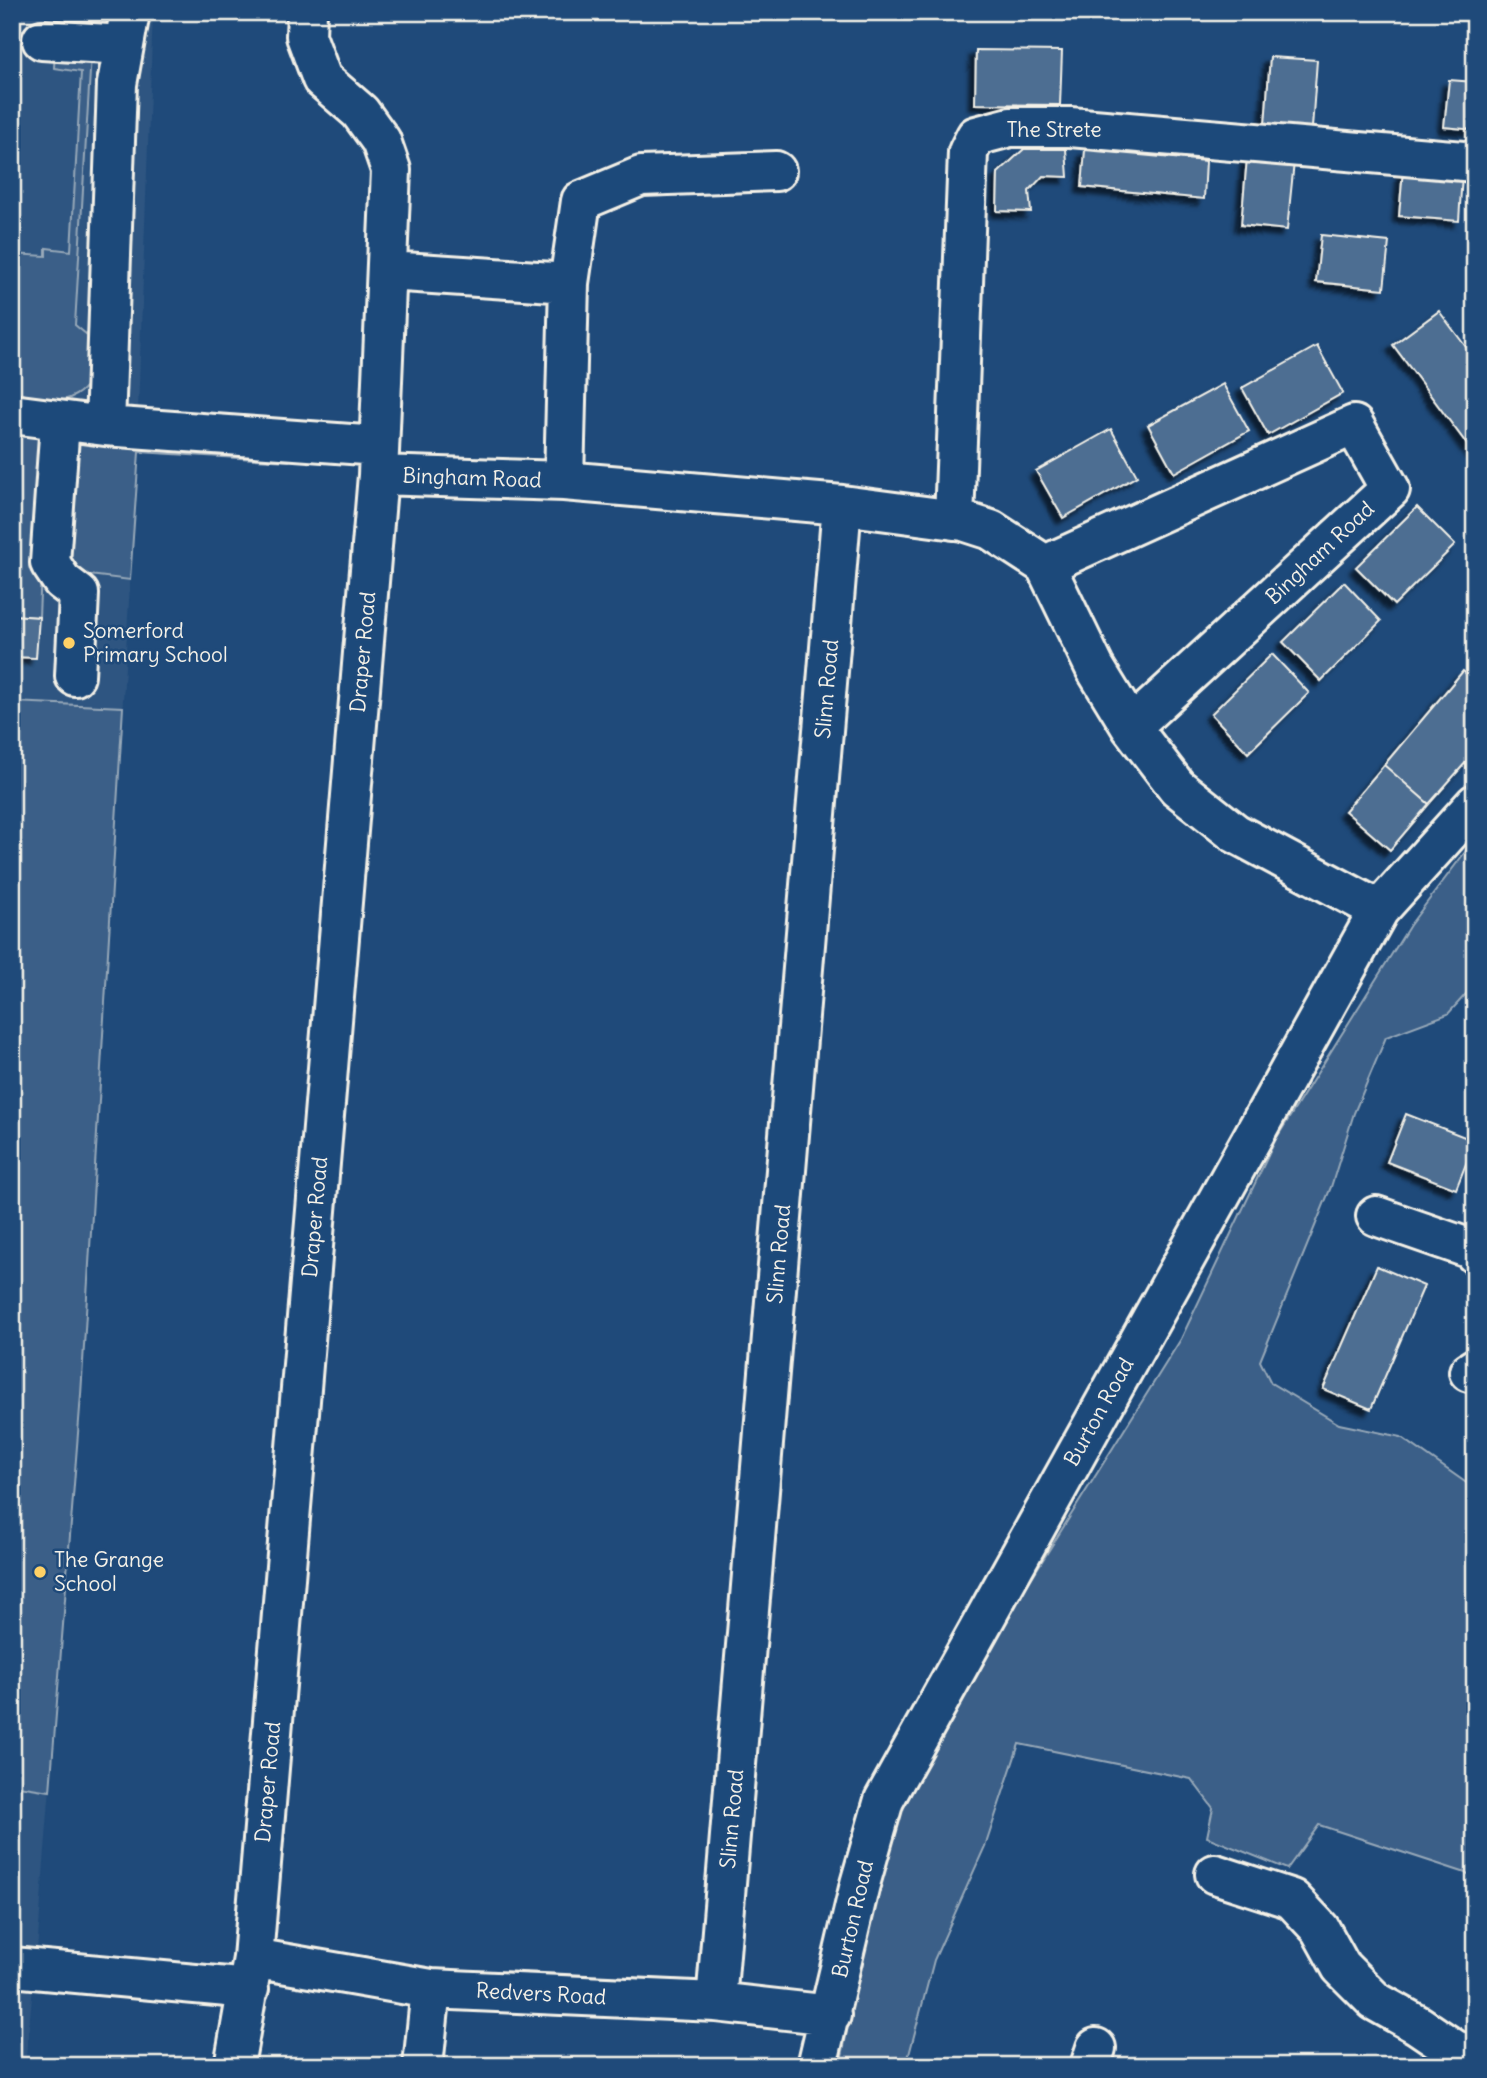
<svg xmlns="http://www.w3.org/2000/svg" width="1487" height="2078" font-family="Delius,sans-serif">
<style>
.built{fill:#2d5581}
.green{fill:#3a5f88;stroke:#97a8b8;stroke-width:2}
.building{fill:#4d6e92;stroke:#f4f1e8;stroke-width:2;filter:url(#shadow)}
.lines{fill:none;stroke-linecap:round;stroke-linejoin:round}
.minor-casing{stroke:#f4f1e8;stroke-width:44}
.minor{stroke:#1f4a7a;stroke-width:38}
.poi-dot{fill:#ffd166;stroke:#1f4a7a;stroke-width:2.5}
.labels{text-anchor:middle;stroke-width:5;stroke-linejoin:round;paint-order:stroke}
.street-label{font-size:21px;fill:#f4f1e8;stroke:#1f4a7a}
.poi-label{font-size:21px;fill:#f4f1e8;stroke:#1f4a7a;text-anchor:start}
</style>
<defs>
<filter id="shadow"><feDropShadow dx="-6" dy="6" stdDeviation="2" flood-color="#0009"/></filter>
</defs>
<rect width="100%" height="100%" fill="#1f4a7a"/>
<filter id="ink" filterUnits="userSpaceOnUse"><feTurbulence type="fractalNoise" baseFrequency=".0143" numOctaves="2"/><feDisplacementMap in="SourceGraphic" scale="14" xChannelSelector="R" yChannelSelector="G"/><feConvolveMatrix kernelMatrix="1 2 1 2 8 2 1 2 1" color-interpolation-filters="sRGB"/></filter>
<g filter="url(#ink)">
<!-- built -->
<path class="built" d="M12,12H153L138,411L289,461L138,452L81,1395L38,1939L25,2066H12Z"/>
<!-- green -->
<path class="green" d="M55,51L91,54L75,325L98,344C96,354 96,367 92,377C76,409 41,402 12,399V254L46,256V248L71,251L81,72L54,68Z
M12,427L47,429L39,617L12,615Z
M79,439L291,446L289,461L139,452L130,580L81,574L75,570L65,547L71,455Z
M12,702L123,707L81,1395L50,1791L12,1785Z
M1475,839V984L1448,1014L1386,1037L1354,1113L1331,1187L1260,1361L1271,1383L1339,1424L1401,1437L1475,1489V1876L1319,1825L1287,1869L1207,1837L1213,1808L1191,1779L1019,1744L986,1844L934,1960L906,2066H840L866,1937L902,1804L1019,1598L1181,1339L1276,1139L1410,925Z"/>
<!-- building -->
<path class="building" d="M976,50L1062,51L1060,105L975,104Z
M1270,57L1317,60L1312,128L1265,125Z
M1449,80L1475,82V130L1444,127Z
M1024,149H1066L1068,177L1043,176L1029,191L1031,212L997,211L998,173Z
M1085,150L1206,161L1204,199L1082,187Z
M1247,158L1294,162L1287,230L1241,225Z
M1403,170L1462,175L1459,221L1399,216Z
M1321,235L1389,242L1384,289L1316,282Z
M1439,311L1475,359V455L1393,345Z
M1317,346L1343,393L1268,435L1242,388Z
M1223,384L1249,431L1174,473L1148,425Z
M1111,429L1137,476L1063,518L1036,471Z
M1417,507L1455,545L1394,605L1356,567Z
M1344,582L1381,621L1321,681L1283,642Z
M12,615L39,617L36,658L12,657Z
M1272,654L1309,693L1248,753L1211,714Z
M1463,671L1475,681V752L1429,804L1384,765Z
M1384,765L1429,804L1390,850L1345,811Z
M1406,1114L1475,1141L1456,1189L1387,1162Z
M1377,1266L1424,1286L1371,1409L1323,1389Z"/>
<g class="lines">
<!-- minor casing -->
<g class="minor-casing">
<path id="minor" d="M307,12L306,36L322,79L360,112L381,141L391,170L378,475L564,481L842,505L963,521L991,530L1045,565L1095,668L1131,727L1177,787L1235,833L1379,910
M42,40L124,45
M388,271L569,283L564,481
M569,283L581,201L641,176L776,171
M12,414L105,426L378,446
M60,422L50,563L62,581L79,594L75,676
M105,426L117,84L130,12
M954,520L968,152L976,136L1010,127H1070L1475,162
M1045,565L1354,425L1390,489L1131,727
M1376,1216L1471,1249L1475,1254
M1469,1372L1475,1368
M1215,1874L1292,1899L1320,1929L1341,1967L1375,2001L1418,2025L1455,2050L1475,2056
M253,1958L431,1989L716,2002L831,2015
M12,1967L249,1989
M716,2002L842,505
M234,2066L253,1958L378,475
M423,2066L431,1989
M817,2066L860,1884L884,1800L1379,910L1475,804
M1090,2066L1096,2048"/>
</g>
<!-- minor -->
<use href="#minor" class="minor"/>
</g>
</g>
<!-- markers -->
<g class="poi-dot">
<circle cx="69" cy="643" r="7"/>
<circle cx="40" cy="1572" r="7"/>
</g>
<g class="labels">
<!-- street labels -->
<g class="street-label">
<text x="1054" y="137">The Strete</text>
<text transform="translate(472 478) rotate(2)" y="7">Bingham Road</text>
<text transform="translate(1320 553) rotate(-43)" y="7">Bingham Road</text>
<text transform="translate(363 652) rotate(-85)" y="7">Draper Road</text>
<text transform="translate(827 689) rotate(-85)" y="7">Slinn Road</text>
<text transform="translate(315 1217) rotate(-85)" y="7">Draper Road</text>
<text transform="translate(779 1254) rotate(-85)" y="7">Slinn Road</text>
<text transform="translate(1099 1412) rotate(-61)" y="7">Burton Road</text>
<text transform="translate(268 1782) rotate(-85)" y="7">Draper Road</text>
<text transform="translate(732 1819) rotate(-85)" y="7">Slinn Road</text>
<text transform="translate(853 1919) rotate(-77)" y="7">Burton Road</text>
<text transform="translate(541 1994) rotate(3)" y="7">Redvers Road</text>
</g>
<!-- poi labels -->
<g class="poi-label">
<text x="83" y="638">Somerford<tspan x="83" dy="24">Primary School</tspan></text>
<text x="54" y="1567">The Grange<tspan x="54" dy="24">School</tspan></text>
</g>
</g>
<!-- margin -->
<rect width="1487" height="2078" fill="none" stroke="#1f4a7a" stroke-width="42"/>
<rect x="21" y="21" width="1445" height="2036" fill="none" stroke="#f4f1e8" stroke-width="2.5" filter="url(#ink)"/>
</svg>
